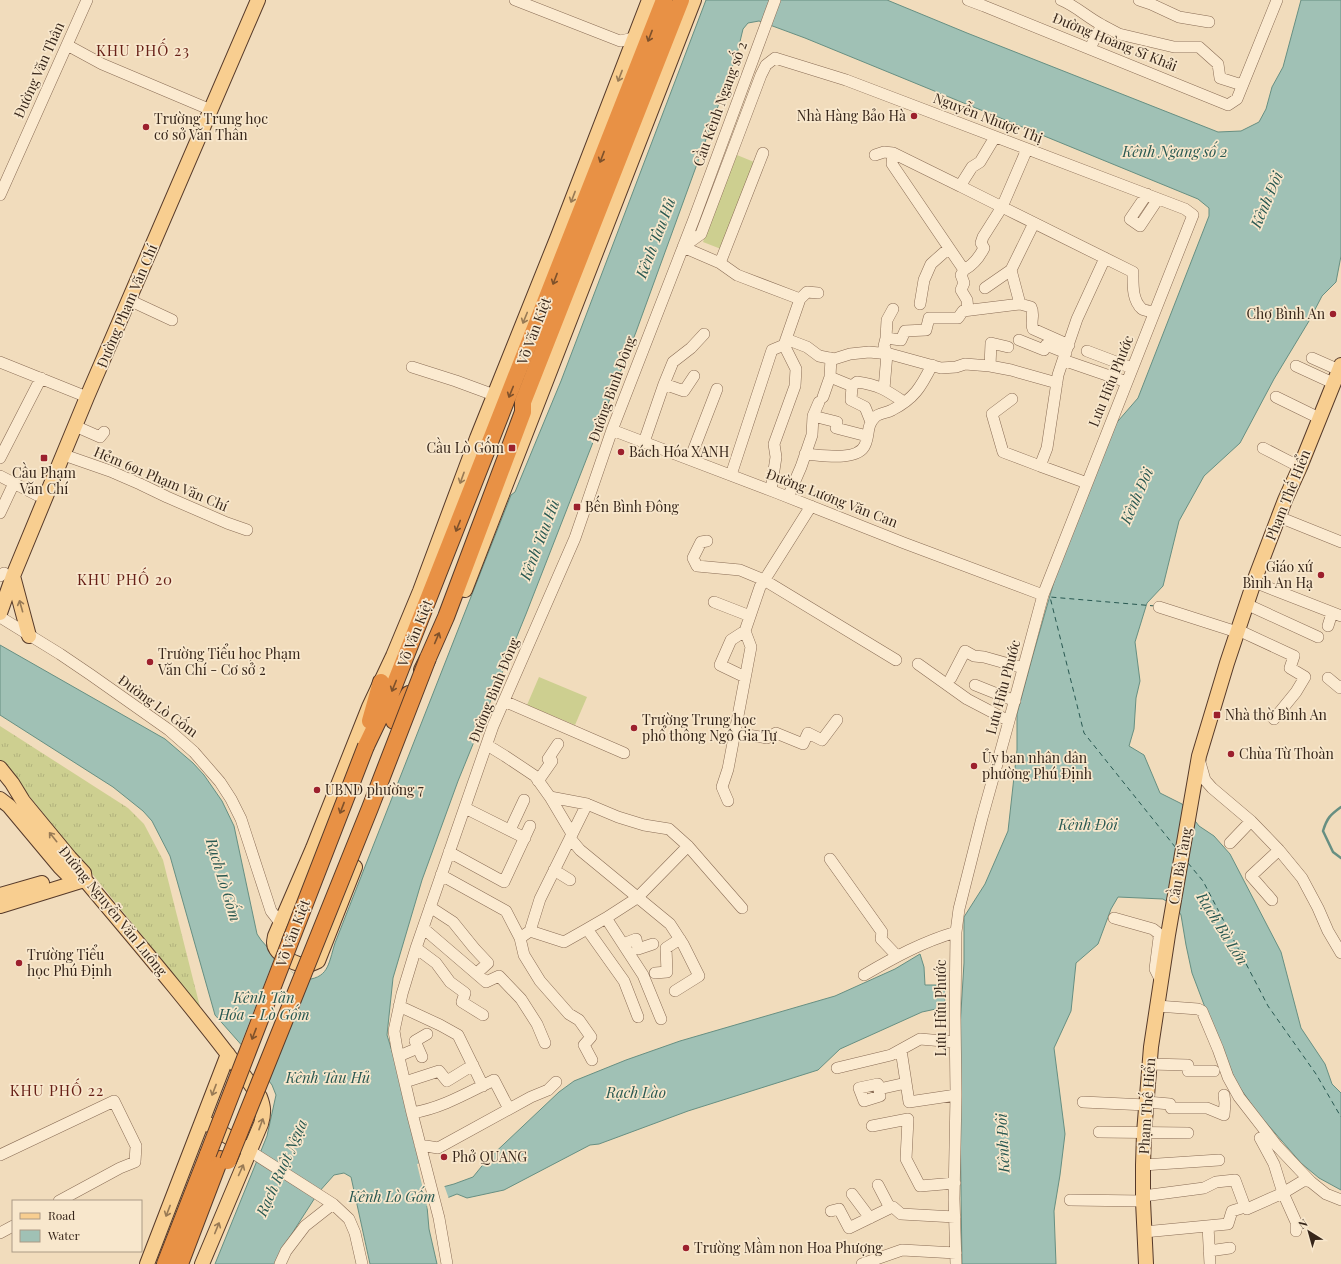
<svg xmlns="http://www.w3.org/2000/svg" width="1341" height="1264" font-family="'Playfair Display',serif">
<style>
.grass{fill:url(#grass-tufts)}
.garden{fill:#cdcf90}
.water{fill:#a0c1b5;stroke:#678f82}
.pier{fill:#f1dcbc}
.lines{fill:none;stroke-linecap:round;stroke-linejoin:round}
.stream{stroke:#678f82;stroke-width:2.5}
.ferry{stroke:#285851;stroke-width:1;stroke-dasharray:5 4;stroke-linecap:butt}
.minor-casing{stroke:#896c55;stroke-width:12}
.major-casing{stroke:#563a2a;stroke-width:16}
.highway-casing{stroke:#563a2a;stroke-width:18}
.minor{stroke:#fbead0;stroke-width:11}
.major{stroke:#f8ce90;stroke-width:14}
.highway{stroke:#e89145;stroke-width:16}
.highway-bridge-casing{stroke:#563a2a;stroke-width:18;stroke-linecap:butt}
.highway-bridge{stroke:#e89145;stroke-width:16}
.oneway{stroke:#7e512b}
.oneway2{stroke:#987a55}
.poi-dot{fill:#9c202d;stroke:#f8e7cc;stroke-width:1.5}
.labels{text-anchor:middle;stroke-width:3.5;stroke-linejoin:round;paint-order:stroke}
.street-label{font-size:14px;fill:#37261a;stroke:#f8e7cc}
.poi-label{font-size:14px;fill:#37261a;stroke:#f8e7cc;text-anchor:start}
.neighbourhood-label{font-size:15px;letter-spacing:1px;fill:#672017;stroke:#f8e7cc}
.water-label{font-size:15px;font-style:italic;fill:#285851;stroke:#f8e7cc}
</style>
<defs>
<pattern id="grass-tufts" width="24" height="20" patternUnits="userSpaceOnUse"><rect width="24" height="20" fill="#cdcf90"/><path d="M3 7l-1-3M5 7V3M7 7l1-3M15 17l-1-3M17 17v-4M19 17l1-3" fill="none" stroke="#b1b27c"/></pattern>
</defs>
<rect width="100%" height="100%" fill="#f1dcbc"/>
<!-- grass -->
<path class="grass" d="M0,726L128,808L144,824L163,860L200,1007L0,760Z"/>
<!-- garden -->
<path class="garden" d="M737,155L754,162L721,249L703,242Z
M539,677L587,697L575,725L527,705Z"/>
<!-- water -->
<path class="water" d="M706,0H887L967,33L1218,132L1241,131L1259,122L1266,109L1272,87L1283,67L1301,0H1341V256L1336,282L1322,296L1309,321L1274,379L1240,443L1204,476L1179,521L1163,586L1147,603L1135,642L1140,681L1136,698L1134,729L1129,746L1144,755L1160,793L1182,804L1199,826L1214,836L1230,854L1281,952L1301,1028L1325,1064L1332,1084L1341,1093V1190L1319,1178L1301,1163L1256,1111L1236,1082L1206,1010L1192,973L1186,945L1181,915L1177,908L1163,899L1118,897L1111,909L1098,944L1076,963L1071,1011L1054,1048L1065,1134L1060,1175L1054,1211L1056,1264H962L959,1044L964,963V917L985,884L1008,831L1017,750V714L1033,655L1057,571L1112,428L1138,398L1209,216V208L1198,199L805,38L759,21L748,23L743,29L737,54L636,332L526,614L458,781L422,880L393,978L387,1035L407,1100L428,1191L454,1184L473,1177L486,1161L559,1092L574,1081L626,1060L680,1041L835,996L895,969L920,954L924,967L925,985H945V1007L922,1012L840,1049L818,1070L688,1111L599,1144L590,1145L504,1190L467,1198L457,1194L427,1206L429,1229L437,1264H370L351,1177L344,1173L334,1175L318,1193L282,1249L276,1264H215L267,1136L276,1095L272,1085L245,1049L215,1015L170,856L152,821L143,811L113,787L0,715V645L165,739L193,763L204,775L222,801L234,826L257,934L261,940L284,966L302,980C329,979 328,965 335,943L511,495L515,492L561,381Z"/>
<!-- pier -->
<path class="pier" d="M276,954L293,973L302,978L267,1082L240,1046Z
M422,1163L429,1189L444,1185L449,1199L429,1208L430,1218L417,1164Z"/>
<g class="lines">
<!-- stream -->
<path class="stream" d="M1341,807C1330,815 1327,818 1323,831L1333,852L1341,858"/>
<!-- ferry -->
<path class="ferry" d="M1155,606L1050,597L1084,733L1176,848
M1188,863L1203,881L1268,1006L1316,1074L1341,1117"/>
<!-- minor casing -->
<g class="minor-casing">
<path id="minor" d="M515,0L620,41L634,38
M968,0L984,6L1228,105L1237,99L1277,0
M1061,0C1076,6 1088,18 1102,25L1090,48
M1139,0L1151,4L1179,17L1209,22
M1102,25L1119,34L1174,47H1199L1218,64L1220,78L1242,85
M67,45L102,64L211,110
M893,153L892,164L964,270L961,275L964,283L961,290L967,300L968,310
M875,155L884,152L893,153L960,186L972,167L980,162L995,137
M960,186L1002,207L1027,149
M1147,194L1130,219L1140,226L1158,199
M0,195L87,0
M1105,258L1077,319L1063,360L1127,382
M720,263L763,153
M964,270C973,265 979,258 984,248L981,243L983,237L1002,207L1133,272C1133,285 1132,300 1142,309C1145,311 1151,311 1154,312
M985,288L1011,270L1034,223
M800,299L737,275L720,263L683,247L701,234L761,75L766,65L775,58L846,80L1185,209L1193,215L1043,595L1009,721L982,818L959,909L956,932L955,1015L956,1095L954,1199L956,1264
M129,300L172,320
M920,304L924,280L931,264L949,248
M1020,304L1031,307C1035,314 1030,322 1033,329L1069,345
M886,338L887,320L893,309
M786,339L807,347L819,356L834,359L850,354L869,352L890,354L941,368L956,367L965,364L990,366
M1019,340L1044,350L1046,345L1066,353
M784,345L800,299L807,292L818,293
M1008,347L991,343L990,366L1011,370L1057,383
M1087,351L1132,368
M1312,358L1339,370
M1063,360L1058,375L1047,448L1040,466L1087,483
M0,362L87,397
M1296,366L1333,383
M412,367L456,381L494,395
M830,377L852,386L857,382C879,385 886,390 904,402
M664,384L684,391L694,376
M852,386L851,400L865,407L871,422
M884,389L887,354L884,346L886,338L901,340L905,331L926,330L929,318H958L963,311L1020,304L1011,270
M823,397L830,377L831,358
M1276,397L1319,418
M1012,399L992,414L1003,452L1040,466
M813,416L837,422L836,428L867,436
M75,426L100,437L104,432
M612,430L775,492L904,543L1043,595
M644,442L664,384L673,362L691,348L704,334
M1263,448L1300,467
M805,454C820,455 858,462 865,445C870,434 866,426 875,417C879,413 887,413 892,410C914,399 921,387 932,365
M64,455L110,471L140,484L167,497L227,523L247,530
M0,458L41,378
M690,459L717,389
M731,475L772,350L784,345
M0,476L37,495
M771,490L776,457L774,444L795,386L796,369L784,345
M788,497L801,467L812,435L813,416L819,402
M0,513L14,483
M1279,517L1341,542
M707,541L701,542L693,558L697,566L740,570L764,580L896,660
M0,576L4,573
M1254,582L1341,616
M714,602L750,616
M1246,604L1318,637
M1159,607L1237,632
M0,617L60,654L91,675L169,730L194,752L220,782L231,799L241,819L271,911L281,924
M1328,626L1332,613
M1238,630L1294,656L1290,668L1305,677L1296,692L1274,719
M745,631L731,640L720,665L745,677
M918,664L967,699L1009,721
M951,678L965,651L974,656L984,657L1023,668
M1328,678L1340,688L1341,686
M975,685L1015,701
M504,701L624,753
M735,733L767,738L776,733L803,744L808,733L822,740L837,720
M487,745L505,756L535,776L550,797L572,834
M1199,759L1205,780L1212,788L1251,821L1279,850L1302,878L1318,908L1328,931L1341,953
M538,781L552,761L548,759L558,744
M550,797L587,804L618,817L644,825L669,829L688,846L742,908
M728,801L722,787L728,769L751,647L745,631L760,587L811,506
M465,808L525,838
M510,830L524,800
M570,838L580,850L670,924L683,944L699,976L675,991
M1230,843L1251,821
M449,852L504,882L530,826
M830,859L882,932L881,939L897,956
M554,870L570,880
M441,875L506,911L520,938L524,955L540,981L569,1014L579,1020L591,1037L584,1045L592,1060
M1272,900L1251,876L1279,850
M430,907L453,922L474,948L488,963L477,973
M1114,918L1153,929L1158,933L1159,938L1155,969L1161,981
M423,928L486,982L499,976L521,999L537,1024L545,1043
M587,929L606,918
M530,931L540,899L587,804
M520,938L530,931L564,942L587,929L624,981L638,1017
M623,944L636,939L638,949L653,944
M416,948L436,963L450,982L465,993L462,1002L483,1015
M655,973L667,972L666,948L680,939
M864,975C895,957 922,942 956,932
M399,1006L440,1025L458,1035L483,1086
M1157,1006L1198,1009L1202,1011L1218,1049L1228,1077L1239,1097L1277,1146L1311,1182
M661,1019L643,975L606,918L637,898L688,846
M901,1050L909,1102L956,1095
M399,1056L418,1048
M422,1057L415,1041L427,1034
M1149,1064L1188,1065V1071H1214
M837,1068L891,1055L920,1039L955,1042
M405,1082L439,1071L447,1081L473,1065
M879,1089L880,1096L864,1101L859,1088L878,1084L879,1089L906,1083
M1083,1102L1146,1105
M1147,1102L1170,1104L1171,1108H1207L1224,1115L1225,1103L1224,1095
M412,1113C442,1108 467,1093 494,1080L509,1109
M872,1126L908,1119L906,1159L920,1186L955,1183
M1099,1132L1188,1133
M1260,1138L1274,1164L1283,1193L1296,1222V1231
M420,1145L438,1148L531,1097L548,1090L556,1082
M250,1151L333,1204L349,1219L355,1233L362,1264
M0,1155L114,1101L136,1146L135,1162L120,1168L59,1201
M1143,1165L1219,1160
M878,1185L890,1208
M852,1194L870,1218
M1143,1196L1204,1188L1216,1182L1235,1180L1245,1207
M1070,1200L1143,1201
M831,1211L839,1209L849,1228L890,1208L893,1207L901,1214L955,1217
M1208,1226L1210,1264
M1144,1232L1228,1224L1232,1211L1245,1207L1247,1209L1283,1193L1303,1181H1307L1311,1182L1326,1194L1341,1200
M0,1233L13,1226
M1209,1251L1230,1248
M280,1264L286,1251L305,1226L333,1204
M447,1264L439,1218L412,1113L397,1049L394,1031L402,994L416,948L493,726L575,538L612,430L694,219L775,0
M862,1264L902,1250L956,1253"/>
</g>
<!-- major casing -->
<g class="major-casing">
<path id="major" d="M13,576L29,636
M465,590L694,0
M0,613L13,576L87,397L258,0
M0,768L12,783L23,801L70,858L84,873L85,880C145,951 205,1022 260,1097C264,1107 264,1114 261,1124L202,1264
M0,799L9,806L60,867L75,882
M355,867L318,961C314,963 310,965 306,965C296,965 281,957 276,949C273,945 274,941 275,936L313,848L369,707L393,656L420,591L477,438L558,236L649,0
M0,895L42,883
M0,906L84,880
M208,1124L244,1147
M147,1264L228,1054
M1146,1264L1143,1201V1165L1144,1133L1151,1047L1168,935L1199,756L1227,663L1256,576L1285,500L1300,467L1341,365"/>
</g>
<!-- highway casing -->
<g class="highway-casing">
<path id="highway" d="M422,670L428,658L446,617L523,412V402L681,0
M370,721L381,682
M394,721L409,694
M366,746L390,696L664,0
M165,1264L208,1154
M180,1264L220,1159"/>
</g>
<!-- minor -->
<use href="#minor" class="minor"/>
<!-- major -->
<use href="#major" class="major"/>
<!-- highway -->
<use href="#highway" class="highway"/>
<!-- highway-bridge casing -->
<g class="highway-bridge-casing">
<path id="highway-bridge" d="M208,1154L366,746
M228,1161L370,808L428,658"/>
</g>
<!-- highway-bridge -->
<use href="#highway-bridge" class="highway-bridge"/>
</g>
<!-- one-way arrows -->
<defs><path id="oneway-shaft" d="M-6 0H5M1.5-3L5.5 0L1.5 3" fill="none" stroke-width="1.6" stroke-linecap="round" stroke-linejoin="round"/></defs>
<g class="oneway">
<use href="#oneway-shaft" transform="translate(650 36) rotate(111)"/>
<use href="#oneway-shaft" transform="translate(602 157) rotate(111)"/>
<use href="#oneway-shaft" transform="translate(555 279) rotate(111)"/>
<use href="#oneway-shaft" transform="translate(511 392) rotate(112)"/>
<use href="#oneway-shaft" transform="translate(458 526) rotate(112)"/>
<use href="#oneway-shaft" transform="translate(437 638) rotate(-67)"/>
<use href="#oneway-shaft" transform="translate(394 686) rotate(112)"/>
<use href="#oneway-shaft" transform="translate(342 808) rotate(111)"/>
<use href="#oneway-shaft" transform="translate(254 1034) rotate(111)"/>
</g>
<g class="oneway2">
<use href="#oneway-shaft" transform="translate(620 76) rotate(111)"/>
<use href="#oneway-shaft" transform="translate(573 197) rotate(111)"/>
<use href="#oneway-shaft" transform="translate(525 318) rotate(112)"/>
<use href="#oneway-shaft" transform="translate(462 478) rotate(110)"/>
<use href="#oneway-shaft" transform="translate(21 606) rotate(-106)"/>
<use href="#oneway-shaft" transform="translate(53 837) rotate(-129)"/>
<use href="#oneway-shaft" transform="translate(214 1090) rotate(111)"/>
<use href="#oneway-shaft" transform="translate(261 1124) rotate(-70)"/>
<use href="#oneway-shaft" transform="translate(241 1170) rotate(-66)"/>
<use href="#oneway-shaft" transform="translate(168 1211) rotate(111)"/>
<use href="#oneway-shaft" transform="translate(217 1228) rotate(-68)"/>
</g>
<!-- markers -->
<g class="poi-dot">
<circle cx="914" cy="116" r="4"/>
<circle cx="146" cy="127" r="4"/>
<circle cx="1333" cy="314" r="4"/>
<rect x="508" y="444" width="8" height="8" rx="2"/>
<circle cx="621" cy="452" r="4"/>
<rect x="40" y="454" width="8" height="8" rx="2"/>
<rect x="573" y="503" width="8" height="8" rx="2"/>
<circle cx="1321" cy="575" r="4"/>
<circle cx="150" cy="662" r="4"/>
<rect x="1213" y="711" width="8" height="8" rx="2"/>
<circle cx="634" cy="728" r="4"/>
<circle cx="1231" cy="754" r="4"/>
<circle cx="974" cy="766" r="4"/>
<circle cx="317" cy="790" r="4"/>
<circle cx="19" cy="963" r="4"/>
<circle cx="444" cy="1157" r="4"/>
<circle cx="686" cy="1248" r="4"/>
</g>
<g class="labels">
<!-- street labels -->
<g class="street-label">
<text transform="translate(1115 42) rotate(22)" y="5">Đường Hoàng Sĩ Khải</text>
<text transform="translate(39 70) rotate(-66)" y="5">Đường Văn Thân</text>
<text transform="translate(720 104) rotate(-70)" y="5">Cầu Kênh Ngang số 2</text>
<text transform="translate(988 118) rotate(21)" y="5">Nguyễn Nhược Thị</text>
<text transform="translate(127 306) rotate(-67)" y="5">Đường Phạm Văn Chí</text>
<text transform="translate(534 331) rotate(-69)" y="5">Võ Văn Kiệt</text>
<text transform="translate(1111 381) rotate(-68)" y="5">Lưu Hữu Phước</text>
<text transform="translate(612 389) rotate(-70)" y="5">Đường Bình Đông</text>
<text transform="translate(161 479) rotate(23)" y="5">Hẻm 691 Phạm Văn Chí</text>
<text transform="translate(1288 495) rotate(-68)" y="5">Phạm Thế Hiển</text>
<text transform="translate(832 498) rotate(21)" y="5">Đường Lương Văn Can</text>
<text transform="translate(415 633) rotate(-68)" y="5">Võ Văn Kiệt</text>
<text transform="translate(1003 687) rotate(-75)" y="5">Lưu Hữu Phước</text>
<text transform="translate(494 690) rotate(-68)" y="5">Đường Bình Đông</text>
<text transform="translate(158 706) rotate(36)" y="5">Đường Lò Gốm</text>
<text transform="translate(1180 866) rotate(-80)" y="5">Cầu Bà Tàng</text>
<text transform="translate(113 911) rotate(51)" y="5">Đường Nguyễn Văn Luông</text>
<text transform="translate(293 933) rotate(-69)" y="5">Võ Văn Kiệt</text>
<text transform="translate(941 1008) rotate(-90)" y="5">Lưu Hữu Phước</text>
<text transform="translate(1147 1106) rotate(-86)" y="5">Phạm Thế Hiển</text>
</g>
<!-- poi labels -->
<g class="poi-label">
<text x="906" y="121" text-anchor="end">Nhà Hàng Bảo Hà</text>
<text x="154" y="124">Trường Trung học<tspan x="154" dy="16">cơ sở Văn Thân</tspan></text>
<text x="1325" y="319" text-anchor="end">Chợ Bình An</text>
<text x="504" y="453" text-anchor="end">Cầu Lò Gốm</text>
<text x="629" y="457">Bách Hóa XANH</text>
<text x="44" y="478" text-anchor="middle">Cầu Phạm<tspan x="44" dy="16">Văn Chí</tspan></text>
<text x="585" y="512">Bến Bình Đông</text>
<text x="1313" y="572" text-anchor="end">Giáo xứ<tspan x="1313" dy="16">Bình An Hạ</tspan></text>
<text x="158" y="659">Trường Tiểu học Phạm<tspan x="158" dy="16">Văn Chí - Cơ sở 2</tspan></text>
<text x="1225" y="720">Nhà thờ Bình An</text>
<text x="642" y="725">Trường Trung học<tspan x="642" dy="16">phổ thông Ngô Gia Tự</tspan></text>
<text x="1239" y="759">Chùa Từ Thoàn</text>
<text x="982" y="763">Ủy ban nhân dân<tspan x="982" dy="16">phường Phú Định</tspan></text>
<text x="325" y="795">UBND phường 7</text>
<text x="27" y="960">Trường Tiểu<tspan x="27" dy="16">học Phú Định</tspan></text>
<text x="452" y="1162">Phở QUANG</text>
<text x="694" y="1253">Trường Mầm non Hoa Phượng</text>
</g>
<!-- neighbourhood labels -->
<g class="neighbourhood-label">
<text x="143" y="56">KHU PHỐ 23</text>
<text x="125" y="585">KHU PHỐ 20</text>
<text x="57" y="1096">KHU PHỐ 22</text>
</g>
<!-- water labels -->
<g class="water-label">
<text x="1175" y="157">Kênh Ngang số 2</text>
<text transform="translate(1267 200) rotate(-67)" y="5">Kênh Đôi</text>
<text transform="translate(656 238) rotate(-69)" y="5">Kênh Tàu Hủ</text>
<text transform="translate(1137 496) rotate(-66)" y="5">Kênh Đôi</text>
<text transform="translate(540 540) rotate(-69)" y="5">Kênh Tàu Hủ</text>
<text x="1088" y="830">Kênh Đôi</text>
<text transform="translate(223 880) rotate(73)" y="5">Rạch Lò Gốm</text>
<text transform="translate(1222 929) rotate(58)" y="5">Rạch Bà Lớn</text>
<text x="264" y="1003">Kênh Tân<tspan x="264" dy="17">Hóa - Lò Gốm</tspan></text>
<text x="328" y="1083">Kênh Tàu Hủ</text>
<text x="636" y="1098">Rạch Lào</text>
<text transform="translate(1003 1143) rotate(-93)" y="5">Kênh Đôi</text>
<text transform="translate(282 1168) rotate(-66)" y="5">Rạch Ruột Ngựa</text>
<text x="392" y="1202">Kênh Lò Gốm</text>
</g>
</g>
<!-- legend -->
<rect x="12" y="1200" width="130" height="52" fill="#f8e7cc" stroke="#ab9a85"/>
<rect x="20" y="1213" width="20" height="6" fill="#f8ce90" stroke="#ab9a85"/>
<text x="48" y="1220" font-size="12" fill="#37261a">Road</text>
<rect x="20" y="1230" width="20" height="12" fill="#a0c1b5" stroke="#ab9a85"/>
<text x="48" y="1240" font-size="12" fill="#37261a">Water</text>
<!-- north arrow -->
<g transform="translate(1309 1232) rotate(323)" stroke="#f8e7cc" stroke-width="3" paint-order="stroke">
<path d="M0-3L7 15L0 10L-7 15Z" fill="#37261a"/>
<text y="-6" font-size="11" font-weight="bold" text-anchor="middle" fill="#37261a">N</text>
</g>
</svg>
